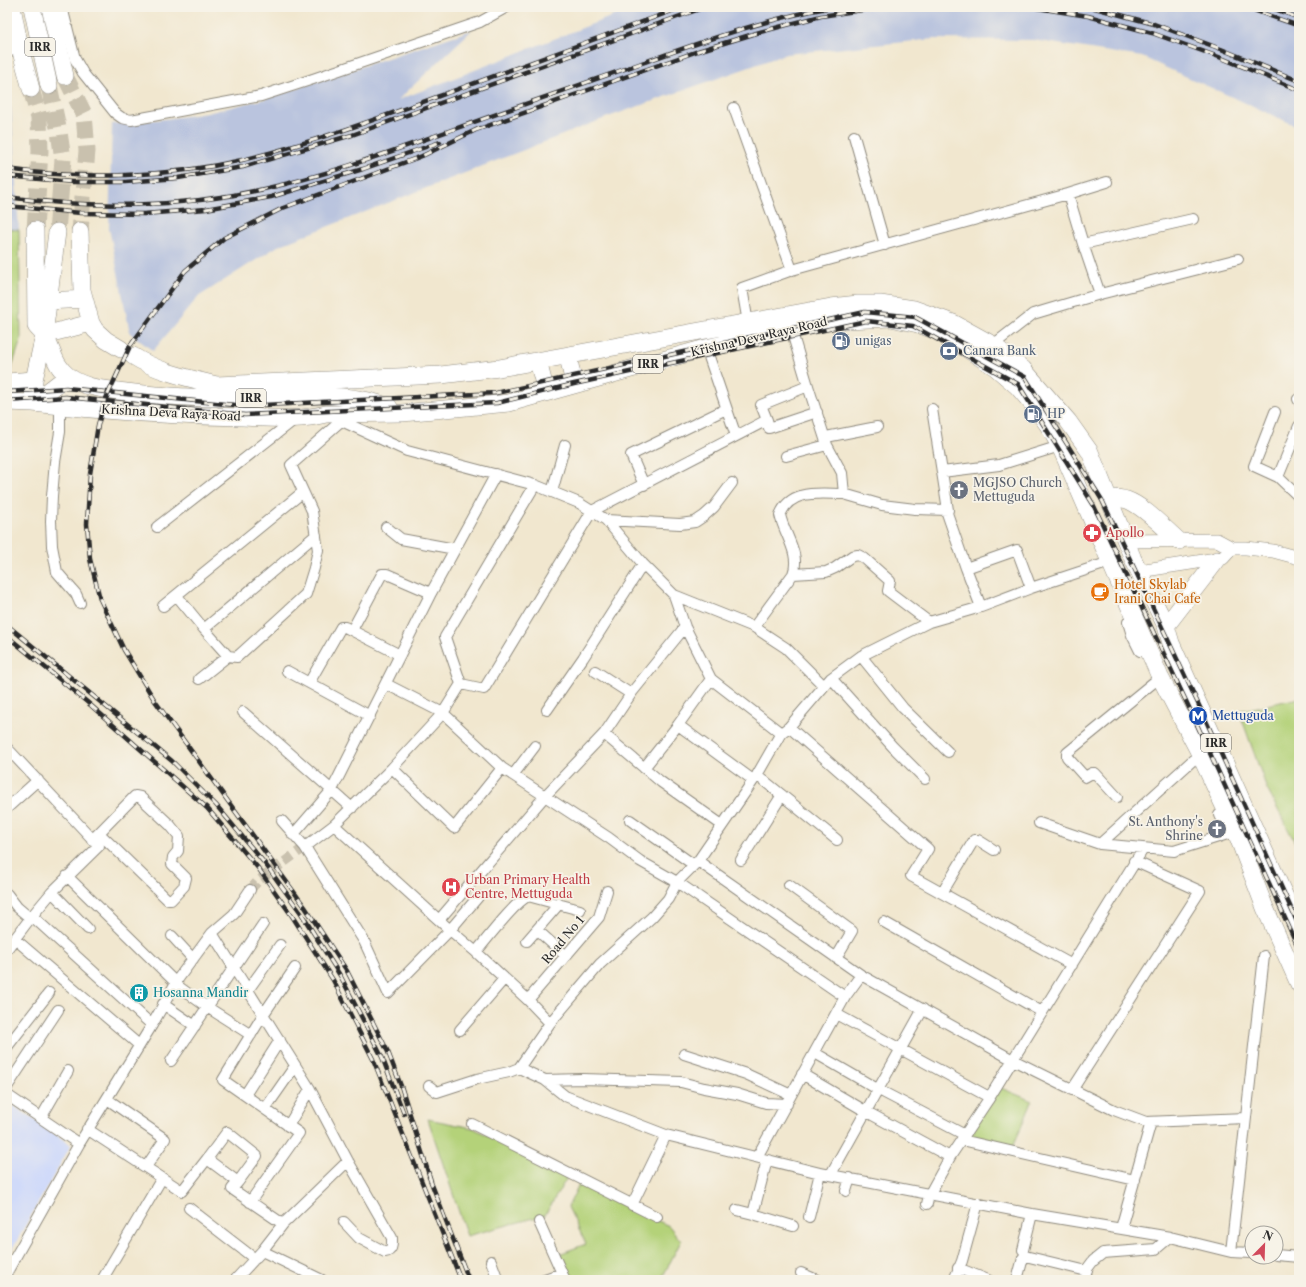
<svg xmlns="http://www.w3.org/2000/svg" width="1306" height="1287" font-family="'Libre Caslon Text',serif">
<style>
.built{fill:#d0daf9}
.industrial{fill:#bac4de}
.green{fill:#b4d279;stroke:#707e52}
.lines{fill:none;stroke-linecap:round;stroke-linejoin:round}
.minor-tunnel{stroke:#c9c1ae;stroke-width:10;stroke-dasharray:10 5;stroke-linecap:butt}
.primary-tunnel{stroke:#c9c1ae;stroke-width:17;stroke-dasharray:17 8;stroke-linecap:butt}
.minor-casing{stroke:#8e897d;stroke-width:12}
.tertiary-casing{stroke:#8e897d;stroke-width:14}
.primary-casing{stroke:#8e897d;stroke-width:18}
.minor{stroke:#fff;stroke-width:10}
.tertiary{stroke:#fff;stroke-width:13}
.primary{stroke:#fff;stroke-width:17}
.rail-casing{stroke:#2b2b2b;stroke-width:4.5}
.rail{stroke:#f7f3e8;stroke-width:3;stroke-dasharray:9;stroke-linecap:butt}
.labels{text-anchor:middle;stroke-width:3.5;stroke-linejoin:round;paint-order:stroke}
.shield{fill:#f7f3e8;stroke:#686764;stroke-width:1}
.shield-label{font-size:11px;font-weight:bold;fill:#2b2b2b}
.street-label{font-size:12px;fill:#2b2b2b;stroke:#f7f3e8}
.service-label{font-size:12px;fill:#4e5e75;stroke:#f7f3e8;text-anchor:start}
.worship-label{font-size:12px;fill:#5b616d;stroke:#f7f3e8;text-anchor:start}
.health-label{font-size:12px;fill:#be3a42;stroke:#f7f3e8;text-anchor:start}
.food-label{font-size:12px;fill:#c56008;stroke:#f7f3e8;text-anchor:start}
.transit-label{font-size:12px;fill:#164399;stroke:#f7f3e8;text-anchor:start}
.culture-label{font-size:12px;fill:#0d838f;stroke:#f7f3e8;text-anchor:start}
</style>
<rect width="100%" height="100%" fill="#f7f3e8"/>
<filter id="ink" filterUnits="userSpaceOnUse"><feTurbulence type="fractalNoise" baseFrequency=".025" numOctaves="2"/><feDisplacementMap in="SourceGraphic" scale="8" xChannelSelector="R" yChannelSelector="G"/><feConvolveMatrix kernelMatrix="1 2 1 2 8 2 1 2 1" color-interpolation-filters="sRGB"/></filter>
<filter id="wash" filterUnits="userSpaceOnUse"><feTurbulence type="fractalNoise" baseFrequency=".012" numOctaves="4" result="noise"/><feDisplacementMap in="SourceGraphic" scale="16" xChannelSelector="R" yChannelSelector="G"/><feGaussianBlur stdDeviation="0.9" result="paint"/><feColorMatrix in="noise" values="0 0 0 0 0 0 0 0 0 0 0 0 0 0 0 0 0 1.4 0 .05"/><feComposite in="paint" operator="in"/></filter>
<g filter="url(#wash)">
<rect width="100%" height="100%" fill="#f1e7cf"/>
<!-- built -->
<path class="built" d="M7,1101L71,1145L7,1258Z"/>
<!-- industrial -->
<path class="industrial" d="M636,7H1299V127L1142,57L1033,40L934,39L786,54L608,117L278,246L198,297L153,351L130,333L109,228L112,124L165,119L207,113L264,99L472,30L398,100Z
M7,106L11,107L19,230L7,229Z"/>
<!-- green -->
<path class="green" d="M7,229L19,230L21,340L11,369H7Z
M1299,698V850L1267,789L1239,711Z
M996,1086L1032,1101L1012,1149L962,1140Z
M428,1119L473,1128L568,1176L545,1215L467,1236Z
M579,1184L669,1226L681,1241L661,1280H570L559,1254L586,1244L568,1207Z"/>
</g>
<g filter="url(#ink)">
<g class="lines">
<!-- minor-tunnel -->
<path class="minor-tunnel" d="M250,890L258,881L305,847"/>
<!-- primary-tunnel -->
<path class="primary-tunnel" d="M65,76L84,114L87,151L80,231
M49,86L59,132L63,159L57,232
M31,89L39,118L40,151L35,230"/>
<!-- minor casing -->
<g class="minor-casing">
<path id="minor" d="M62,7L75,59L83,73L115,113L122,118L131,120L261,96L310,80L480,22L507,7
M7,52L20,48
M734,108L792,270
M854,136L885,245
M1068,194L1083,244L1100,294
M1083,244L1193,219
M748,323L742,288L792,270L1068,194L1107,182
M791,329L808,386L827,445L842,473L844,494L882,505L915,509L948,510
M993,345L1033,314L1100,294L1238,259
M706,348L736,436
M1298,399L1299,401
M60,406V432L55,462L52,496L51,521L52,546L57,572L76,594L80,603
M932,409L942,472L999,465L1060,446
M1275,412L1254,466L1278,477L1299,497
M333,417L407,451L535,485L579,503L606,520L643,564L674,595L685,627L711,679L781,733
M767,420L761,405L808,386
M826,437L877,427
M786,456L827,445
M942,472L948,510L947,513L966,568L981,607
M1278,477L1299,426
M644,485L631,455L726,409
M552,492L565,445
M606,520L680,524L695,522L704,516L714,507L732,483
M157,527L294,420
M386,527L401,539L455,549
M966,568L1017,550L1031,588
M793,574L826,572L835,568L852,556L858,555L864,558L890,581L888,591L929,622
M674,595L754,627L786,648L824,686
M177,596L204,629L228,656
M163,606L303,492
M1128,622L1132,635L1140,651
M754,627L793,574C801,554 784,534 780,515C791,488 820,494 844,494
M204,629L316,535
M352,630L382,574H387L431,593
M861,656L903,708L948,752
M287,671L370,716
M595,671L631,694
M831,678L893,747L925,779
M199,679L228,656L237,657L306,594L314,568L318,550L312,511L291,465L341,421
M309,683L341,627H345L400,655
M386,684L443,713L502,768L609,838L640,861L677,882L845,997
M461,684L484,689L592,511L767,420L769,428L817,412
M547,710L583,658L643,564
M243,712L352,808
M678,725L753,780
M789,727L928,849L911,876L1072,965
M604,734L661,782L722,825
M7,748L99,846L52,892L32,916L7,949
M392,768L454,828L502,768
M644,768L678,725L711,679
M513,775L535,746
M757,775L837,840
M1117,797L1095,773H1092L1085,777L1067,757V753L1154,682
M7,808L38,780
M1219,815L1228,834
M630,820L694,865
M282,821L305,847L364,941L388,993L450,930L478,897
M1039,823L1100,844L1174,851L1234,832
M334,825L450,930L476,952L528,1000L550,1023
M293,835L332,790L431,593L496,474
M92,840L135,796L140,797L170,825L179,836L178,851L173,857L172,864L186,878L184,886L171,900H168L99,833
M1100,844L1193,760
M305,847L334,825L392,768L443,713L461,684L445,637L535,485
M741,860L782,795
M698,861L861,975L1013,1060L1114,1110L1146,1122L1246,1118
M67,876L172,979
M789,885L852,931L836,958
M52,892L88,929
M942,893L974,840H978L994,850
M7,894L17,907L30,918
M32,916L152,1025
M439,920L545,796L604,734L633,691L685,627
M884,922L1042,1012
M537,930L566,956
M212,933L310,1089L348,1161L392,1238C392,1244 393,1251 385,1252L359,1238L344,1222
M172,936L193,959
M15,939L139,1045
M527,941L559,904
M476,952C487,939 515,902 528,896L580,910
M175,984L207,1007L251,1035
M248,990L280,945
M528,1000L599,917L607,891
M163,1004L195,1026
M836,1014L989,1097
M460,1030L504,979
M7,1047L49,993
M815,1053L879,1090L965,1135
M684,1054L746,1074L791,1095
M171,1061L263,924
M519,1068L545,1080L565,1096L666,1135L820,1173L1032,1214L1170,1237L1231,1252L1252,1253
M802,1074L867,1112L950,1157
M545,1080L583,1079L681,1082L704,1088L737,1094L766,1103L787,1104
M429,1086L437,1092L477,1079L509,1072L519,1068L550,1023L600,964L652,917L668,899L677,882L698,861L757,775L781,733L789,727L831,678L861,656L929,622L981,607L1031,588L1110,562
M7,1087L58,1010
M1072,1090L1200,891L1134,861
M7,1095L79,1144
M245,1095L280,1040
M107,1099L165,1139L146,1167
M265,1109L295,1066
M41,1118L68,1071
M472,1124L657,1217
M288,1126L310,1089
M87,1129L182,1191L207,1159L238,1182L232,1189L283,1224
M962,1140L1135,1180
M757,1157L845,997L861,975
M207,1159L227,1132L257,1156L238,1182
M767,1160L753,1214L793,1226
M831,1174L923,1009
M846,1191L850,1178
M250,1202L299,1133L223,1080L263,1015L295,968
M927,1204L929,1195L950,1157L988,1100L1143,849
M632,1205L666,1135
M189,1208L255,1259
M737,1210L753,1214
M809,1217L820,1173
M539,1222L565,1280
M1121,1228L1151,1122
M1023,1250L1032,1214
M262,1251L322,1280
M1231,1252L1264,956
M1276,1255L1299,1257
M491,1261L498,1280
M958,1268L988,1280
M7,1272L79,1144L152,1025L178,979L212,933L234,914L250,890
M801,1273L817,1280
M102,1280L162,1178
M235,1280L262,1251L283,1224L348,1161
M542,1280L562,1273
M954,1280L962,1261L978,1203
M1017,1280L1023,1258L1025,1256L1087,1271
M1084,1280L1087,1269L1093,1261L1103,1253L1156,1249L1170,1237"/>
</g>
<!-- tertiary casing -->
<g class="tertiary-casing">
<path id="tertiary" d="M1125,541L1217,540L1232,548H1246L1273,551L1299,558
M1139,571L1223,558L1232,548"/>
</g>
<!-- primary casing -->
<g class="primary-casing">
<path id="primary" d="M12,7L20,48L31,89
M32,7L49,86
M50,7L65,76
M35,230L36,326C38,329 42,332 44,335C53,349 53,364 68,376C85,389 107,389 126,392C175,398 225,399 275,398C289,398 303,395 317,395C338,396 369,399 389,407
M80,231L82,290L91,323L95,330L106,340L121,349
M48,301L84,299
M44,335L91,323
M133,356C158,372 188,378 217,385L441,375L499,368L831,307L858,304H880L914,309L953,323L993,345L1023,369L1068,421L1090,452L1133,559L1166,626L1171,643L1299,928
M568,356L574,384
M538,361L546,392
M7,382L34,380
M7,402L33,403C102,411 172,416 242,417C270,418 299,421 326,414L402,413L509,403L706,348L824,321L891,318L918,324L942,333L995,367L1017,386L1035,407L1048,425L1060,446L1160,677L1197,748L1236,832L1265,908L1299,984
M33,403L34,380L44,335L57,232
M33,403L68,376
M1108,498C1114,498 1121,498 1127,500C1144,506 1165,529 1179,541
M1166,626L1217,560"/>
</g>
<!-- minor -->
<use href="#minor" class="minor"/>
<!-- tertiary -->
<use href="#tertiary" class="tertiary"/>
<!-- primary -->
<use href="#primary" class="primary"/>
<!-- rail casing -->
<g class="rail-casing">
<path id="rail" d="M1031,7L1088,16L1152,33L1219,57L1299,90
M1091,7L1154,24L1221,49L1299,81
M1245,7L1299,26
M1269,7L1299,18
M476,130L698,51L760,32L821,16L883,7
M7,169C81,180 170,177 242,160C313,143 382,117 450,92C528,64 605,35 683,7
M7,176L72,182H125L178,178L243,167L352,135L705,7
M7,197C91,209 185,208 268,188C327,175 384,154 440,134C507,111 573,87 639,64C702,42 767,18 833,7
M7,206L81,213L144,214L206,209L271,197L363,169L440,142
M7,392L66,388L245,406L496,393L865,312L915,317L1025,377L1102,500L1203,714L1299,926
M7,401L66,397L245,415L497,403L574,384L866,321L913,326L1018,384L1093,504L1194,718L1299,949
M7,625L172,761L216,805L266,865L301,913L341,977L382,1057L404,1114
M7,636L87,702L207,808L258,868L292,916L333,980L373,1059L461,1280
M429,1177L469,1280
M431,1181L401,1086L388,1052L347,971L305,907L155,701L124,650L100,599L90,559L87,524L90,474L98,425L104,403L130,346L185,271L224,238L283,208L422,156L480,128"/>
</g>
<!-- rail -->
<use href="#rail" class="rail"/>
</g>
</g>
<!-- icons -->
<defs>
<g id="fuel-disc" transform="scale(1)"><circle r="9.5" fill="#5c6f8a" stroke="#f7f3e8"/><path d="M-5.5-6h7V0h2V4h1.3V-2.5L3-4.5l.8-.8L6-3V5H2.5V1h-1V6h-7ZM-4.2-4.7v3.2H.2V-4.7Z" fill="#fff"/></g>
<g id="bank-disc" transform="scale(1)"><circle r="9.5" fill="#5c6f8a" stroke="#f7f3e8"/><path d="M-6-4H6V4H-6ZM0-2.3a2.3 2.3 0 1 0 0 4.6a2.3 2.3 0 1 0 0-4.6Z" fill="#fff"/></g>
<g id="church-disc" transform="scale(1)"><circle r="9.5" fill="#6b7280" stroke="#f7f3e8"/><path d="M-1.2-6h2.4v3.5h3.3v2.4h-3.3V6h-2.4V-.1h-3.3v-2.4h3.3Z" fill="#fff"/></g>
<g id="pharmacy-disc" transform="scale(1)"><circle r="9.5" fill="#e0444e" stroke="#f7f3e8"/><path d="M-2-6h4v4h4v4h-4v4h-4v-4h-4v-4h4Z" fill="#fff"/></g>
<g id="cafe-disc" transform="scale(1)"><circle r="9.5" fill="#e8710a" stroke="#f7f3e8"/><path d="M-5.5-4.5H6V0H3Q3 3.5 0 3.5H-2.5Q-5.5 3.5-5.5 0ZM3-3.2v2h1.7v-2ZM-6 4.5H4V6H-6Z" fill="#fff"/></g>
<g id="metro-disc" transform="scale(1)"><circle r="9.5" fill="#1a4fb4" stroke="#f7f3e8"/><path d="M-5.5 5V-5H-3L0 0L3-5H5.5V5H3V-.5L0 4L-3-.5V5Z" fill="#fff"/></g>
<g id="hospital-disc" transform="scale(1)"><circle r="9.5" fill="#e0444e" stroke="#f7f3e8"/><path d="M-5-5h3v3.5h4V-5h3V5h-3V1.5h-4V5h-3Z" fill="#fff"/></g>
<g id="building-disc" transform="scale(1)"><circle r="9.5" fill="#0f9aa8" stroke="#f7f3e8"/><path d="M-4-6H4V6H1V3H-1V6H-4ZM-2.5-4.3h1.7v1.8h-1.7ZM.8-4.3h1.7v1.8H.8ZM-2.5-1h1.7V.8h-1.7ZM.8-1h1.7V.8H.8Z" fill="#fff"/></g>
</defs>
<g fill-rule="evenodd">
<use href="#fuel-disc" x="841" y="341"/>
<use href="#bank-disc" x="949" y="351"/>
<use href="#fuel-disc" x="1033" y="414"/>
<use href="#church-disc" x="959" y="490"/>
<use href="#pharmacy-disc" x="1092" y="533"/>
<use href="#cafe-disc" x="1100" y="592"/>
<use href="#metro-disc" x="1198" y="716"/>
<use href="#church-disc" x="1217" y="829"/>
<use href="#hospital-disc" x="451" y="887"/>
<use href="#building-disc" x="139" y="993"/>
</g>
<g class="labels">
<!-- shield labels -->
<g class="shield">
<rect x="25" y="38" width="30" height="18" rx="3"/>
<rect x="633" y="355" width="30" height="18" rx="3"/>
<rect x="236" y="389" width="30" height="18" rx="3"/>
<rect x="1201" y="734" width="30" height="18" rx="3"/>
</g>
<g class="shield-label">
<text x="40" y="51">IRR</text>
<text x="648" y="368">IRR</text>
<text x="251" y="402">IRR</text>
<text x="1216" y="747">IRR</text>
</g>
<!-- street labels -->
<g class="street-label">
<text transform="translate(759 337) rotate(-13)" y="4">Krishna Deva Raya Road</text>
<text transform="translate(171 413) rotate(3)" y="4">Krishna Deva Raya Road</text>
<text transform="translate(563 940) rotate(-50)" y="4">Road No 1</text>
</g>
<!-- service labels -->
<g class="service-label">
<text x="855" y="345">unigas</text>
<text x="963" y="355">Canara Bank</text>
<text x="1047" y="418">HP</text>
</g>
<!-- worship labels -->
<g class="worship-label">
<text x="973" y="487">MGJSO Church<tspan x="973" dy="14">Mettuguda</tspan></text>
<text x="1203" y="826" text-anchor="end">St. Anthony's<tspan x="1203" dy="14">Shrine</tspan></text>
</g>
<!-- health labels -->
<g class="health-label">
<text x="1106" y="537">Apollo</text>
<text x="465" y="884">Urban Primary Health<tspan x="465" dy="14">Centre, Mettuguda</tspan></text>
</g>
<!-- food labels -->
<g class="food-label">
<text x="1114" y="589">Hotel Skylab<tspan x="1114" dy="14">Irani Chai Cafe</tspan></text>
</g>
<!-- transit labels -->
<g class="transit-label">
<text x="1212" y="720">Mettuguda</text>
</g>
<!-- culture labels -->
<g class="culture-label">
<text x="153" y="997">Hosanna Mandir</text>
</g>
</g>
<!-- margin -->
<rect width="1306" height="1287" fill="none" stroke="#f7f3e8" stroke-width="24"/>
<!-- north arrow -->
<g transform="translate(1264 1245) rotate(23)"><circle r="19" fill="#f7f3e8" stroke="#a5a39c"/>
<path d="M0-3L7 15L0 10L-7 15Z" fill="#d1495b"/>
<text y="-6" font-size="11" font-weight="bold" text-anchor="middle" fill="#2b2b2b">N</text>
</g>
</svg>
